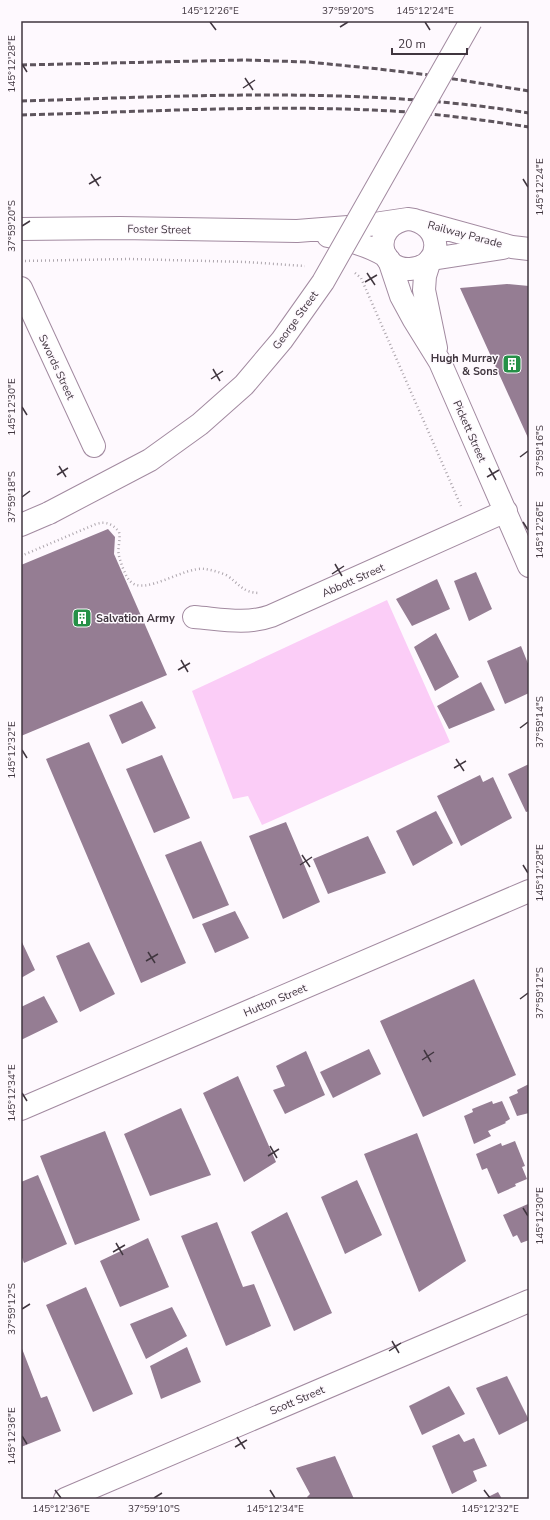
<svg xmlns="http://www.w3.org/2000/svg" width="550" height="1520" font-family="'Nunito Sans',sans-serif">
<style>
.green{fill:#fbcdf7}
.building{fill:#957d93}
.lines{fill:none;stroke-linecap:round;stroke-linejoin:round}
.minor-casing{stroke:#a28aa0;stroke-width:24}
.tertiary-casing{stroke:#a28aa0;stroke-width:24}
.secondary-casing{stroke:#a28aa0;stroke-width:24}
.path{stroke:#ada6ad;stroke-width:2.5;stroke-dasharray:1 3;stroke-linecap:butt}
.minor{stroke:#fff;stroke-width:22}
.tertiary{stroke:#fff;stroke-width:22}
.secondary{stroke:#fff;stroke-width:22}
.rail{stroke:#5e555d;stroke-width:3;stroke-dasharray:6 3;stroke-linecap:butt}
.tertiary-bridge-casing{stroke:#a28aa0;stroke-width:24;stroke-linecap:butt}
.tertiary-bridge{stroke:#fff;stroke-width:22}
.ticks{fill:none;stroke:#40363f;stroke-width:1.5}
.labels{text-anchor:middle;stroke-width:3;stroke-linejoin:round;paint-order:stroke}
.street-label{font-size:11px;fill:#40363f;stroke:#fef9fe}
.poi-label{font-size:11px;font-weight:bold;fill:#40363f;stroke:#fef9fe;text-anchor:end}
.neatline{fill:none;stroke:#40363f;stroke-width:1.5}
.ticks-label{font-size:10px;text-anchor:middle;fill:#40363f}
</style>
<rect width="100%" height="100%" fill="#fef9fe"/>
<!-- green -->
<path class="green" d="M387,600L450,742L262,825L248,796L233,799L192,691Z"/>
<!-- building -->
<path class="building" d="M507,284L529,286V440L460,288Z
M108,529L115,537L114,554L167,675L21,736V565Z
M476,572L492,609L469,621L454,581Z
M437,579L450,609L412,626L396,599Z
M436,633L459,677L435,691L414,647Z
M521,646L529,666V693L505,704L487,661Z
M481,682L495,710L449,729L437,706Z
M142,701L156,728L122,744L109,715Z
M89,742L186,963L141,983L46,759Z
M162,755L190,818L154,833L126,769Z
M529,764V811L526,812L508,774Z
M480,775L483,782L493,777L512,818L461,846L437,796Z
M436,811L453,843L413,866L396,831Z
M286,822L320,902L283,919L249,836Z
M368,836L386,873L328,894L313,859Z
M201,841L229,905L193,919L165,855Z
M235,911L249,938L215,953L202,924Z
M21,940L35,970L21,978Z
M89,942L115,994L80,1012L56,956Z
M474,979L516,1075L423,1117L380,1021Z
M44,996L58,1022L21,1040V1007Z
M369,1049L381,1074L333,1098L320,1072Z
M306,1051L325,1095L285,1114L273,1090L285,1086L276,1066Z
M238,1076L276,1162L244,1182L203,1093Z
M529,1084V1113L517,1116L509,1097L518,1093L517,1090Z
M492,1101L493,1104L502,1101L510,1119L505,1122L506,1123L488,1131L491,1136L474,1144L464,1116L473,1112L472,1109Z
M181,1108L211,1175L150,1196L124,1134Z
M105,1131L140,1220L75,1245L40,1156Z
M417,1133L466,1261L419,1292L364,1154Z
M515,1141L525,1166L522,1167L527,1179L515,1184L516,1186L498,1194L487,1168L482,1170L476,1154L501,1143L502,1146Z
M38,1175L67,1244L24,1263L21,1255V1182Z
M357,1180L382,1235L345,1254L321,1197Z
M528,1204L529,1240L521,1243L517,1235L513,1237L503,1215Z
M287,1212L332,1313L294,1331L251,1232Z
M217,1222L243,1287L254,1284L271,1326L226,1346L181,1236Z
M148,1238L169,1287L120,1307L100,1261Z
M86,1287L133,1394L93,1412L46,1305Z
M172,1307L187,1336L146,1359L130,1324Z
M21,1346L41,1398L47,1396L61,1431L21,1447Z
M187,1347L201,1382L161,1399L150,1366Z
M507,1376L529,1420L499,1435L476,1388Z
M449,1386L465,1414L422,1435L409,1406Z
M459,1434L464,1442L474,1438L487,1466L473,1471L477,1481L452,1494L432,1446Z
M335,1456L354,1499H308L307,1497L310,1494L296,1468Z
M498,1492L502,1499H484Z"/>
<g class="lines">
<!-- minor casing -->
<g class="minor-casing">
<path id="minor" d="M389,260L401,296L414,320L440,362L529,566
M430,260L425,276L424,290L436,348
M21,288L94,446
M194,617C220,619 246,625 271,616L506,511
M21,1109L529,891
M65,1499L529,1301"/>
</g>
<!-- tertiary casing -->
<g class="tertiary-casing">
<path id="tertiary" d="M21,525L49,513"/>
</g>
<!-- secondary casing -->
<g class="secondary-casing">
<path id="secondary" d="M408,219C443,222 445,267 410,269C379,271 369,226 408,219Z
M418,221L512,247L529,249
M21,229L120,228L297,231L361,226L408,219
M328,236C349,240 368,245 386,256
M432,259L503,248"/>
</g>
<!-- path -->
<path class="path" d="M21,261L129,259L246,262L305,266
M355,273L361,278L461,506
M21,556L96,524C106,521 113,524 119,532C121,540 117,548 119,556C120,561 126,578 130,581C144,597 184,566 205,569C212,570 219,572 226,575C239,583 242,593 260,593"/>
<!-- minor -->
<use href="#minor" class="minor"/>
<!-- tertiary -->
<use href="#tertiary" class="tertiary"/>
<!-- secondary -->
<use href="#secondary" class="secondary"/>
<!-- rail -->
<path class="rail" d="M21,65L244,60L308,62L379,69L429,75L529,91
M21,101C191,96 361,86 529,113
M21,115C138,112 255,105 372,110C425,112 477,119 529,127"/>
<!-- tertiary-bridge casing -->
<g class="tertiary-bridge-casing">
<path id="tertiary-bridge" d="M49,513L150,460L200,424L244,385L282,340L323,282L471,21"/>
</g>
<!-- tertiary-bridge -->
<use href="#tertiary-bridge" class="tertiary-bridge"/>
</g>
<!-- ticks -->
<path class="ticks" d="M210,22L216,30M425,22L430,30M340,27L348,22M22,64L27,72M245,78L253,90M243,88L255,80M91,174L99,186M523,179L528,187M89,184L101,177M22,226L30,221M367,273L375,285M365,282L377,275M213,369L220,381M211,379L223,371M22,407L27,415M520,457L528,451M59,466L66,477M489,468L496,480M57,475L68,468M487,477L499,470M22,497L30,491M523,522L528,530M335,564L342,576M332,574L344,566M181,660L188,672M178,670L190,663M520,728L528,722M22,750L27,758M456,759L464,771M454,768L466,761M302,855L310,867M300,865L312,857M523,865L528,873M148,952L155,963M146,961L158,954M520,999L528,993M424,1050L431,1062M422,1060L434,1052M22,1093L27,1101M270,1146L277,1158M268,1156L279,1149M523,1208L528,1216M116,1243L123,1255M113,1252L125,1245M22,1309L30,1304M392,1341L399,1353M389,1351L401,1343M22,1436L27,1444M237,1437L245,1449M235,1447L247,1440M55,1490L61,1498M270,1490L275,1498M484,1490L490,1498M154,1498L162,1493"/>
<!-- icons -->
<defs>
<g id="building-square" transform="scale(1)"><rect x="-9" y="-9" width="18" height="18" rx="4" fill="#259047" stroke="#fef9fe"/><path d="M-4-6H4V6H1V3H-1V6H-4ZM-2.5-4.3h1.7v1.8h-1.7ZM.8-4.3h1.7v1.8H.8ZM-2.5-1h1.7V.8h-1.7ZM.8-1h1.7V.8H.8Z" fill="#fff"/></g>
</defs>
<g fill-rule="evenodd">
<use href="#building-square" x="512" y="364"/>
<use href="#building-square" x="82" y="618"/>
</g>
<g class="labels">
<!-- street labels -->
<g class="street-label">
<text transform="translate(159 229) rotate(1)" y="4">Foster Street</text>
<text transform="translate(465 234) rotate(15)" y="4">Railway Parade</text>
<text transform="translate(295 320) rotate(-54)" y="4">George Street</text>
<text transform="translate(57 367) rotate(65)" y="4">Swords Street</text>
<text transform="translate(470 431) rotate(66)" y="4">Pickett Street</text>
<text transform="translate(353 580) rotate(-24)" y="4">Abbott Street</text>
<text transform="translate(275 1000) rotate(-23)" y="4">Hutton Street</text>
<text transform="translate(297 1400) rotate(-23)" y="4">Scott Street</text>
</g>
<!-- poi labels -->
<g class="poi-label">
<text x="498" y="362">Hugh Murray<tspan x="498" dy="13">&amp; Sons</tspan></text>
<text x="96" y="622" text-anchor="start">Salvation Army</text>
</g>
</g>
<!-- border -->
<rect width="550" height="1520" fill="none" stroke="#fef9fe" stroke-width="44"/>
<!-- scale -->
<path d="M392 48v6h75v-6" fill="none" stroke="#40363f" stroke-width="2"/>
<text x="398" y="48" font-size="12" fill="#40363f" stroke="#fef9fe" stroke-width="3" paint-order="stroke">20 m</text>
<rect x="22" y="22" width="506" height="1476" class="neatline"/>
<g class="ticks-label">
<text x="210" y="14">145°12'26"E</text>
<text x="348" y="14">37°59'20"S</text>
<text x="425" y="14">145°12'24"E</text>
<text transform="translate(11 64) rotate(-90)" y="4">145°12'28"E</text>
<text transform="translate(539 187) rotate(-90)" y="4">145°12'24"E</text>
<text transform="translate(11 226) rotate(-90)" y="4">37°59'20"S</text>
<text transform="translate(11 407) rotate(-90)" y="4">145°12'30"E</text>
<text transform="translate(539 451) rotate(-90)" y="4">37°59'16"S</text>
<text transform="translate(11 497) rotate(-90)" y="4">37°59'18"S</text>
<text transform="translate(539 530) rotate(-90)" y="4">145°12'26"E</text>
<text transform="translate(539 722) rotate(-90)" y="4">37°59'14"S</text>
<text transform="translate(11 750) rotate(-90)" y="4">145°12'32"E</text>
<text transform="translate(539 873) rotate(-90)" y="4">145°12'28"E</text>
<text transform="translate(539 993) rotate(-90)" y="4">37°59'12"S</text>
<text transform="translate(11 1093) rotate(-90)" y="4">145°12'34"E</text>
<text transform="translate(539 1216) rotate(-90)" y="4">145°12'30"E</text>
<text transform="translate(11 1309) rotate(-90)" y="4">37°59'12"S</text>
<text transform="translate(11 1436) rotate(-90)" y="4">145°12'36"E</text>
<text x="61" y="1512">145°12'36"E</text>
<text x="154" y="1512">37°59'10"S</text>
<text x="275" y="1512">145°12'34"E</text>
<text x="490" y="1512">145°12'32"E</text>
</g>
</svg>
